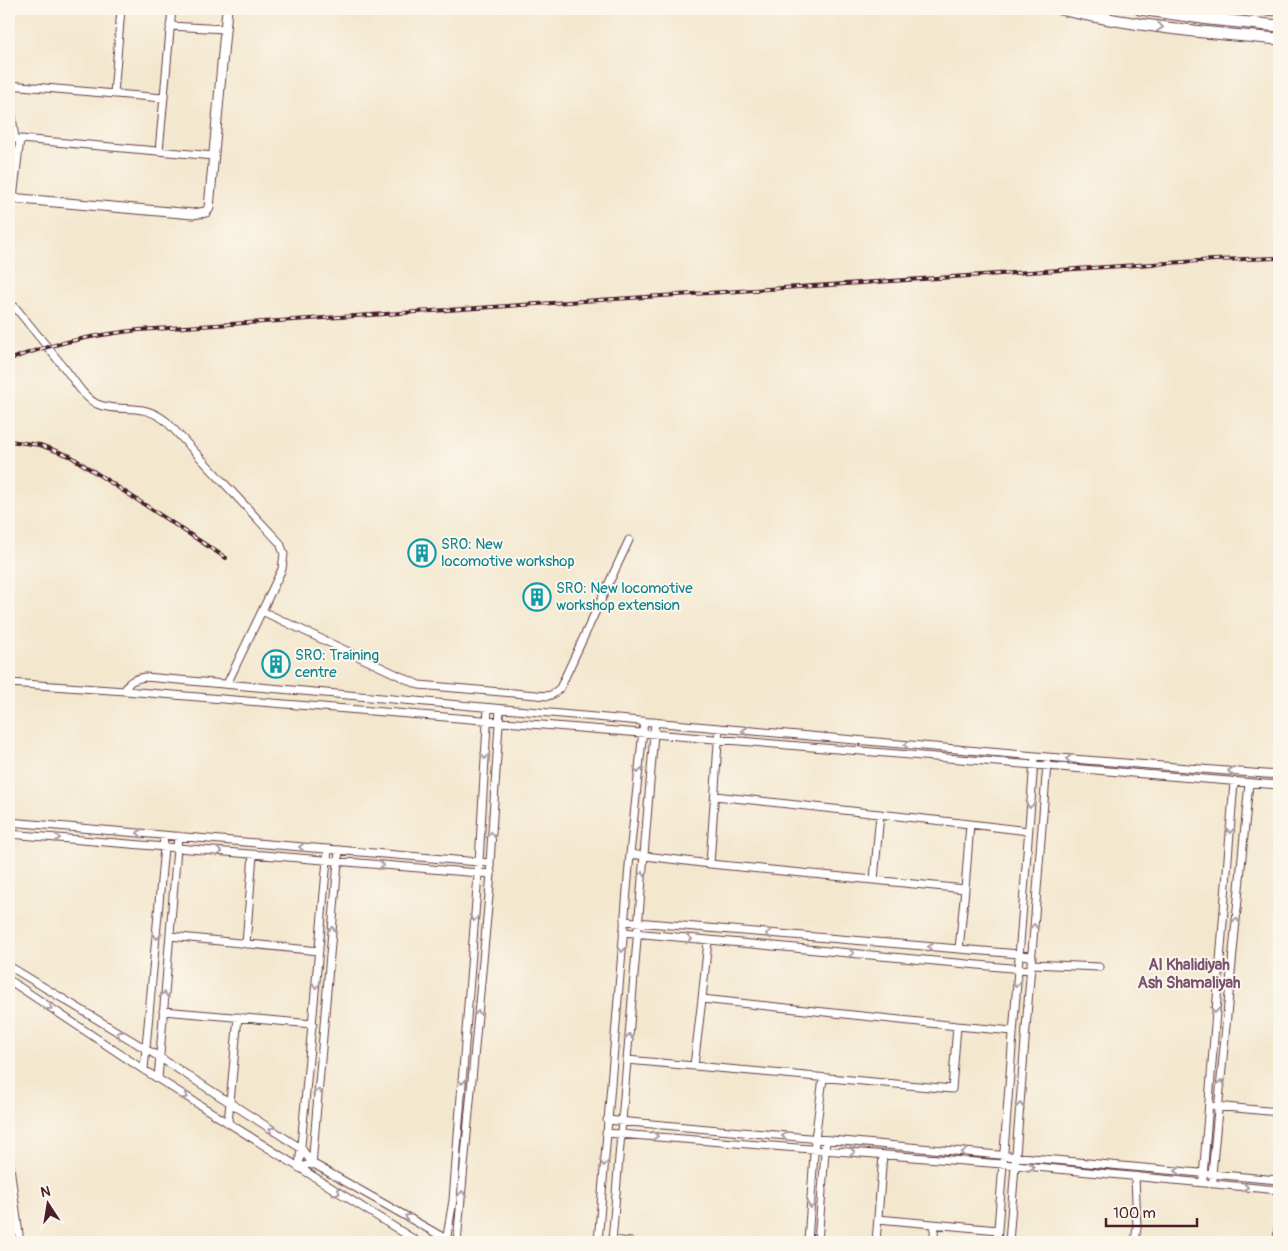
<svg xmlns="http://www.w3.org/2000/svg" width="1288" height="1251" font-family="Pangolin,sans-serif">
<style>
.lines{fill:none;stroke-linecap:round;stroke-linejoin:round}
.minor-casing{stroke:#633d43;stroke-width:9}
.tertiary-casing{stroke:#633d43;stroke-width:11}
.primary-casing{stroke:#633d43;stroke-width:13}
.trunk-casing{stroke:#633d43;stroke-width:13}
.minor{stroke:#fff;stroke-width:7}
.tertiary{stroke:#fff;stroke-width:9}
.primary{stroke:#fff;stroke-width:11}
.trunk{stroke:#fff;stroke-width:11}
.rail-casing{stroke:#4a1f2b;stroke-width:4}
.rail{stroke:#fbf7ec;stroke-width:2;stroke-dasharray:5.5;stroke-linecap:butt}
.oneway{stroke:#ae9aa0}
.labels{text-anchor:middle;stroke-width:4;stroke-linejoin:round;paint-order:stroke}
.culture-label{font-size:15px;fill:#0d838f;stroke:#fbf7ec;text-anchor:start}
.neighbourhood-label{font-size:16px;font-weight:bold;fill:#795370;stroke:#fbf7ec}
</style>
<rect width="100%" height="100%" fill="#fbf7ec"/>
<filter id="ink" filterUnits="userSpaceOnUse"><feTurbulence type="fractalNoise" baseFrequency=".02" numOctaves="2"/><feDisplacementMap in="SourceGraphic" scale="10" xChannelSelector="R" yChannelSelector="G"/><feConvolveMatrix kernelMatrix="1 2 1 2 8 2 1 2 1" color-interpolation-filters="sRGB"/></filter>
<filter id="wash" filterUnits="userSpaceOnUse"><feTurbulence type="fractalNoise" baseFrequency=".0096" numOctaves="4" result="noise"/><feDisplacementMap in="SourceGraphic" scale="20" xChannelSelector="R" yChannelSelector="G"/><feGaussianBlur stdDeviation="1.12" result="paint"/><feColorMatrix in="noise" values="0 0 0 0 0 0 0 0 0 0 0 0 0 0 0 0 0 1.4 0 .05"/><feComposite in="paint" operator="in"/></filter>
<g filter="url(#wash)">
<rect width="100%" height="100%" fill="#f3e7ce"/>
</g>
<g filter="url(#ink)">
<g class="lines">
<!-- minor casing -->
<g class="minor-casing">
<path id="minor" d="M170,26L225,29
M9,85L163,98
M9,94L15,139
M114,94L121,9
M9,138L214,156
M159,151L172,9
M13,198L20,139
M9,306L15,307C32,328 49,349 66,370C74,380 84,398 97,404C121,414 140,401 166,421L280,543L284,554L282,569L227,684
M262,611L419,685L548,696L553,694L560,688L629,540
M9,683L125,691
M1279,775L1047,757L145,677C134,679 128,681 125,691L1279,785
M715,796L970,824
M9,822L490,863
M9,834L491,874
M630,854L710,864L719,728
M710,864L965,889L959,949
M874,880L880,814
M965,889L970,824L1028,831
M624,921L1019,954L1032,957
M623,932L1031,970
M170,936L319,951
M246,944L253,854
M1031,964L1099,967
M9,966L159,1057L302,1149L312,1163L448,1240
M9,980L144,1070L418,1242
M163,1011L313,1024
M957,1026L1013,1031
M627,1060L952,1089L957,1026L702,999L708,941
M694,1066L702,999
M144,1070L164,847L163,835
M158,1079L178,836
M1215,1106L1279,1112
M607,1120L1279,1180
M228,1123L238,1017
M606,1133L1015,1165L1279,1190
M9,1159L20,1242
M312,1163L299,1168L328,849
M312,1165L339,850
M1135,1176L1137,1227L1135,1242
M1203,1178L1234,782
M1213,1179L1212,1174L1249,783
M878,1219L998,1230
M612,1240L631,1242
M446,1242L453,1200L479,862L488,708
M457,1242L491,874L490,863L500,709
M598,1242L630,854L644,721
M612,1242L655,722
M808,1242L815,1139L823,1078
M818,1242L826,1140
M876,1242L883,1155
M933,1242L935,1225
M997,1242L1034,762
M1009,1242L1047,764
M1277,1242L1279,1218"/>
</g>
<!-- tertiary casing -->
<g class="tertiary-casing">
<path id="tertiary" d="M9,198L193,214L206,212L209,208L227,9"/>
</g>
<!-- primary casing -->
<g class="primary-casing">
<path id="primary" d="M1060,9C1132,26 1206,33 1279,39"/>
</g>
<!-- trunk casing -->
<g class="trunk-casing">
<path id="trunk" d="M1140,9L1209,19L1279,26
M1264,9L1279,10"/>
</g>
<!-- minor -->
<use href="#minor" class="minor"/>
<!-- tertiary -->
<use href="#tertiary" class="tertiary"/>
<!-- primary -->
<use href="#primary" class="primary"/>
<!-- trunk -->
<use href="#trunk" class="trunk"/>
<!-- rail casing -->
<g class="rail-casing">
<path id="rail" d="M9,360C51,343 94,335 139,330L1214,260L1279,258
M9,441L40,445L70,456L226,558"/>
</g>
<!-- rail -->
<use href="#rail" class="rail"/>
</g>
<!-- one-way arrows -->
<defs><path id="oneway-chevron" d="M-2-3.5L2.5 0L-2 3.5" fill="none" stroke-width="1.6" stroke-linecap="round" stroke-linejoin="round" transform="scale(1.25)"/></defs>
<g class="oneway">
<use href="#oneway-chevron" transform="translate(1160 27) rotate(7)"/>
<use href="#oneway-chevron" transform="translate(745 731) rotate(-175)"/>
<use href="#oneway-chevron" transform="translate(907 745) rotate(-175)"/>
<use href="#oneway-chevron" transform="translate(485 756) rotate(93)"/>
<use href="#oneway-chevron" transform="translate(1069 759) rotate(-176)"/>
<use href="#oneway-chevron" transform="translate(638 770) rotate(96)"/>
<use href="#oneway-chevron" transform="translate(1231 771) rotate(-176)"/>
<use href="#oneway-chevron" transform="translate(1030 805) rotate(94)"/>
<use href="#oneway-chevron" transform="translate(1230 830) rotate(95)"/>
<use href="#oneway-chevron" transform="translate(140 833) rotate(-175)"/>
<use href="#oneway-chevron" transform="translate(491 835) rotate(-86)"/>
<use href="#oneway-chevron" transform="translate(57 838) rotate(5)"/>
<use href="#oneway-chevron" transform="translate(302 847) rotate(-175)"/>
<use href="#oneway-chevron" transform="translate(219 852) rotate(5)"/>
<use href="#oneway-chevron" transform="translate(381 865) rotate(5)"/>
<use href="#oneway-chevron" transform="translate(642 875) rotate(-85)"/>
<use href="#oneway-chevron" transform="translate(474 918) rotate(94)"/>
<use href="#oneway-chevron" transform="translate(1236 921) rotate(-85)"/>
<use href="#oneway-chevron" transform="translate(1034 927) rotate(-85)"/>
<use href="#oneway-chevron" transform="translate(332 930) rotate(-85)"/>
<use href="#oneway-chevron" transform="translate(769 934) rotate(-175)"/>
<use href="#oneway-chevron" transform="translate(157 936) rotate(95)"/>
<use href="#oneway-chevron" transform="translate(689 939) rotate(5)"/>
<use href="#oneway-chevron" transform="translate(931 947) rotate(-175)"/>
<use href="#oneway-chevron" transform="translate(622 949) rotate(95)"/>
<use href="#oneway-chevron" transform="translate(851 953) rotate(5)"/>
<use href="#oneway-chevron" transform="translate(1016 984) rotate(94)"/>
<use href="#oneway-chevron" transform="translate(316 985) rotate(95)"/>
<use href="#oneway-chevron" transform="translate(164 995) rotate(-85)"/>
<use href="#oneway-chevron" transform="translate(49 1007) rotate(34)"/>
<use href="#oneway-chevron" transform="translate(1215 1010) rotate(94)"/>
<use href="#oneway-chevron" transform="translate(478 1014) rotate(-85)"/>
<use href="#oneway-chevron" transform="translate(120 1034) rotate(-149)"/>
<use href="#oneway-chevron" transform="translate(629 1037) rotate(-85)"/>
<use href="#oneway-chevron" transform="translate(462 1081) rotate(94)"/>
<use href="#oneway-chevron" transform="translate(1221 1083) rotate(-85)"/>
<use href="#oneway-chevron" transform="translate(318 1092) rotate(-85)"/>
<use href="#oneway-chevron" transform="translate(185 1096) rotate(32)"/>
<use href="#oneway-chevron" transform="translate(1020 1106) rotate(-85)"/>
<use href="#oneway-chevron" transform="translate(272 1130) rotate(-147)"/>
<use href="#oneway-chevron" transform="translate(655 1136) rotate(5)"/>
<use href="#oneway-chevron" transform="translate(785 1136) rotate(-175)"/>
<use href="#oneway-chevron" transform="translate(852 1152) rotate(5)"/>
<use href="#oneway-chevron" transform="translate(964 1153) rotate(-175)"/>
<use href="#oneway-chevron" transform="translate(604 1163) rotate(94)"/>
<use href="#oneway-chevron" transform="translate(1031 1167) rotate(5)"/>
<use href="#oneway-chevron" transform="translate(1178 1171) rotate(-175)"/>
<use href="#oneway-chevron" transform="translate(1245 1187) rotate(6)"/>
<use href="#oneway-chevron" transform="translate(337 1192) rotate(32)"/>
<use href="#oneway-chevron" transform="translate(462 1194) rotate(-85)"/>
<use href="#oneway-chevron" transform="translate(811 1205) rotate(95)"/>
<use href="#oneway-chevron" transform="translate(408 1217) rotate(-151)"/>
</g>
</g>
<!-- icons -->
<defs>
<g id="building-ring" transform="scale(1.4375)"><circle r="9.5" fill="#fbf7ec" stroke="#0f9aa8" stroke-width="1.5"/><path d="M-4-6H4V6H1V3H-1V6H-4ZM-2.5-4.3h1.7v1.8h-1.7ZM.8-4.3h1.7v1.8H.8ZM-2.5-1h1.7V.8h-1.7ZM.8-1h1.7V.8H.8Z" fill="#0f9aa8"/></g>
</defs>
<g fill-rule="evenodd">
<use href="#building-ring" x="422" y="553"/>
<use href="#building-ring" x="537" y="597"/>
<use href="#building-ring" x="276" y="664"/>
</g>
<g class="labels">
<!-- culture labels -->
<g class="culture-label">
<text x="441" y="549">SRO: New<tspan x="441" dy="17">locomotive workshop</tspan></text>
<text x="556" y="593">SRO: New locomotive<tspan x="556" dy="17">workshop extension</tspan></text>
<text x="295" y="660">SRO: Training<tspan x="295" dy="17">centre</tspan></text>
</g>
<!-- neighbourhood labels -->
<g class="neighbourhood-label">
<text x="1189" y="970">Al Khalidiyah<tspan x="1189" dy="18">Ash Shamaliyah</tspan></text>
</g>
</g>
<!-- margin -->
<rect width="1288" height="1251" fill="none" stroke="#fbf7ec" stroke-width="30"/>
<!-- north arrow -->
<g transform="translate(48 1204) rotate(348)" stroke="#fbf7ec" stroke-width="4" paint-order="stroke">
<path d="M0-4L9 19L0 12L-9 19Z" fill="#4a1f2b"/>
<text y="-8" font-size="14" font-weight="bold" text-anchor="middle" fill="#4a1f2b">N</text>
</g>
<!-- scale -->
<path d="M1106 1218v8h91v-8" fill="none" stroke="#4a1f2b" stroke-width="2.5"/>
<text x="1113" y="1218" font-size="15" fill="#4a1f2b" stroke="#fbf7ec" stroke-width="4" paint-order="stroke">100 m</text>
</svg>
